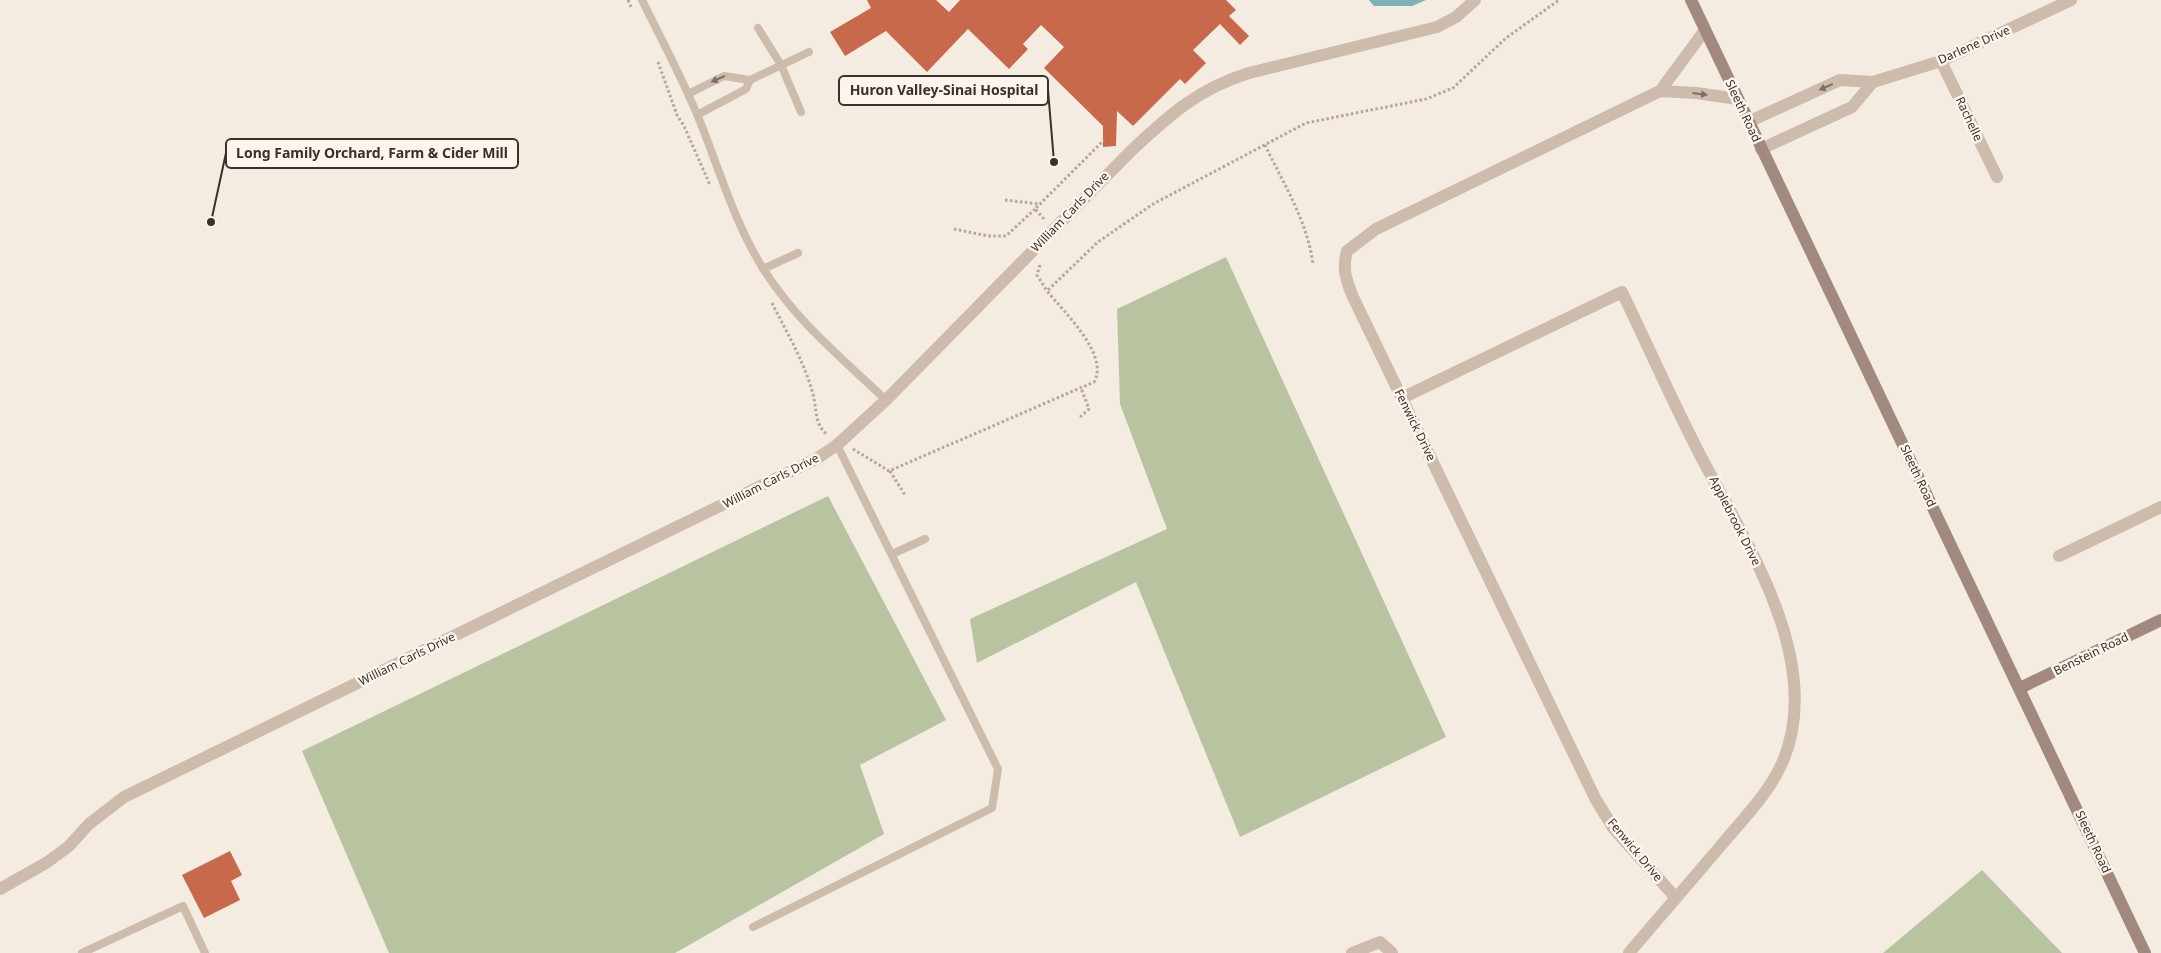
<svg xmlns="http://www.w3.org/2000/svg" width="2161" height="953" font-family="'Noto Sans',sans-serif">
<style>
.green{fill:#b8c4a0}
.water{fill:#7fb0b2}
.building{fill:#c8694b}
.lines{fill:none;stroke-linecap:round;stroke-linejoin:round}
.path{stroke:#b9a596;stroke-width:3;stroke-dasharray:2.5 2.5;stroke-linecap:butt}
.lane{stroke:#cdbbac;stroke-width:8}
.street{stroke:#cdbbac;stroke-width:12}
.secondary{stroke:#a18a7d;stroke-width:12}
.oneway{fill:#7d6f65}
.labels{text-anchor:middle;stroke-width:5;stroke-linejoin:round;paint-order:stroke}
.street-label{font-size:12px;fill:#3b302b;stroke:#fbf5ee}
.leader{fill:none;stroke:#3b302b;stroke-width:2}
.callout-dot{fill:#3b302b;stroke:#fbf5ee;stroke-width:2}
.callout{fill:#fbf5ee;stroke:#3b302b;stroke-width:2}
.callout-label{font-size:14px;text-anchor:middle;font-weight:bold;fill:#3b302b}
</style>
<rect width="100%" height="100%" fill="#f4ebe1"/>
<!-- green -->
<path class="green" d="M1226,257L1446,737L1240,837L1136,582L977,663L970,619L1167,529L1120,404L1117,309Z
M828,496L946,720L860,765L884,834L675,953H389L302,751Z
M1982,870L2062,953H1883Z"/>
<!-- water -->
<path class="water" d="M1369,0H1426L1412,6H1374Z"/>
<!-- building -->
<path class="building" d="M867,0H936L949,12L960,0H1226L1236,10L1229,16L1249,36L1240,45L1220,24L1193,50L1206,63L1185,84L1180,79L1133,126L1117,111L1116,146L1103,147V126L1044,68L1064,47L1041,25L1023,44L1028,49L1009,69L968,29L927,72L886,31L845,56L830,32L871,8Z
M230,851L242,875L231,881L240,900L204,918L182,875Z"/>
<g class="lines">
<!-- path -->
<path class="path" d="M628,0L631,7
M658,62L677,115L684,126L710,185
M1265,145C1283,183 1308,222 1313,265
M1005,200L1039,204
M1044,219L1035,209L1104,140
M954,229L988,236H1006L1035,209
M1040,265L1037,275L1047,291
M772,303C787,333 804,361 813,394C817,409 814,425 828,435
M1080,417L1089,409L1081,388
M853,449L889,471L1094,382C1110,355 1063,311 1047,291L1098,242L1153,204L1306,123L1426,99L1453,88L1506,38L1559,0
M890,471L905,495"/>
<!-- lane -->
<path class="lane" d="M642,0C662,41 684,81 701,124C720,172 736,226 764,270C796,321 843,359 886,400
M758,28L781,65L801,112
M688,94L724,76L750,80L809,52
M697,115L746,89L750,80
M763,269L798,253
M892,554L925,539
M753,927L992,808L998,769L837,445
M82,953L183,906L205,953"/>
<!-- street -->
<path class="street" d="M1941,61L1997,177
M1660,91L1696,93L1738,99
M1748,122L1840,80L1873,82L1941,61L2071,0
M1761,149L1852,107L1873,82
M1402,398L1622,292C1647,344 1671,398 1697,449C1742,537 1826,659 1783,761C1770,792 1744,818 1723,843C1692,880 1660,916 1629,953
M2059,556L2161,507
M0,889L46,863L68,847L89,824L124,797L816,459L837,445L886,400L1131,151C1168,116 1199,88 1249,73L1437,27L1456,17L1475,0
M1676,898L1614,829L1596,800L1353,297C1346,280 1342,269 1347,251L1376,229L1660,91L1705,30
M1352,953L1380,942L1392,953"/>
<!-- secondary -->
<path class="secondary" d="M1691,0L2145,953
M2020,688L2161,620"/>
</g>
<!-- one-way arrows -->
<defs><path id="oneway-solid" d="M-6-.8H1V-3.2L6.5 0L1 3.2V.8H-6Z" transform="scale(1.25)"/></defs>
<g class="oneway">
<use href="#oneway-solid" transform="translate(718 79) rotate(156)"/>
<use href="#oneway-solid" transform="translate(1826 87) rotate(156)"/>
<use href="#oneway-solid" transform="translate(1700 94) rotate(7)"/>
</g>
<g class="labels">
<!-- street labels -->
<g class="street-label">
<text transform="translate(1974 45) rotate(-24)" y="4">Darlene Drive</text>
<text transform="translate(1743 111) rotate(65)" y="4">Sleeth Road</text>
<text transform="translate(1969 119) rotate(65)" y="4">Rachelle</text>
<text transform="translate(1070 212) rotate(-46)" y="4">William Carls Drive</text>
<text transform="translate(1415 425) rotate(64)" y="4">Fenwick Drive</text>
<text transform="translate(1918 476) rotate(65)" y="4">Sleeth Road</text>
<text transform="translate(771 481) rotate(-27)" y="4">William Carls Drive</text>
<text transform="translate(1735 521) rotate(63)" y="4">Applebrook Drive</text>
<text transform="translate(2091 654) rotate(-26)" y="4">Benstein Road</text>
<text transform="translate(407 659) rotate(-26)" y="4">William Carls Drive</text>
<text transform="translate(2093 842) rotate(65)" y="4">Sleeth Road</text>
<text transform="translate(1635 850) rotate(50)" y="4">Fenwick Drive</text>
</g>
</g>
<!-- callouts -->
<path class="leader" d="M1054 162L1048 90M211 222L226 153"/>
<g class="callout-dot">
<circle cx="1054" cy="162" r="5"/>
<circle cx="211" cy="222" r="5"/>
</g>
<g class="callout">
<rect x="839" y="76" width="209" height="29" rx="5"/>
<rect x="226" y="139" width="292" height="29" rx="5"/>
</g>
<g class="callout-label">
<text x="944" y="95">Huron Valley-Sinai Hospital</text>
<text x="372" y="158">Long Family Orchard, Farm &amp; Cider Mill</text>
</g>
</svg>
